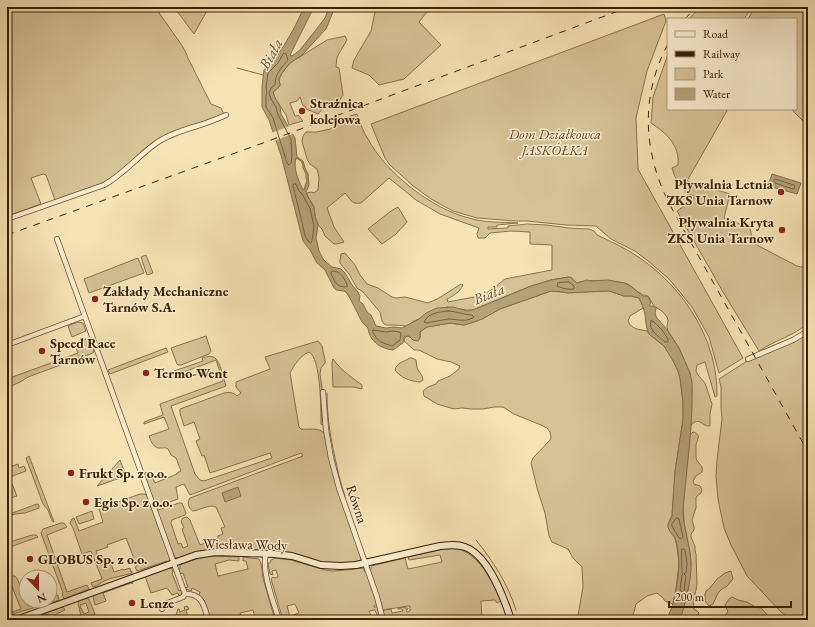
<svg xmlns="http://www.w3.org/2000/svg" width="815" height="627" font-family="'EB Garamond',serif">
<style>
.green{fill:#d6c297;stroke:#87714d}
.water{fill:#b5a178;stroke:#836d49;fill-rule:evenodd}
.pier{fill:#f6e3b5}
.lines{fill:none;stroke-linecap:round;stroke-linejoin:round}
.shore{stroke:#76603e;stroke-width:1}
.stream{stroke:#836d49;stroke-width:1}
.street-casing{stroke:#685130;stroke-width:6}
.secondary-casing{stroke:#382003;stroke-width:8}
.street{stroke:#f9edcf;stroke-width:4.5}
.secondary{stroke:#f9edcf;stroke-width:6}
.rail{stroke:#382003;stroke-width:1;stroke-dasharray:7 7;stroke-linecap:butt}
.poi-dot{fill:#8f2418;stroke:#f9edcf;stroke-width:1.5}
.labels{text-anchor:middle;stroke-width:3;stroke-linejoin:round;paint-order:stroke}
.poi-label{font-size:14px;font-weight:bold;fill:#382003;stroke:#f9edcf;text-anchor:start}
.park-label{font-size:14px;font-style:italic;fill:#604828;stroke:#f9edcf}
.street-label{font-size:14px;fill:#382003;stroke:#f9edcf}
.water-label{font-size:15px;font-style:italic;fill:#644d2c;stroke:#f9edcf}
</style>
<rect width="100%" height="100%" fill="#f6e3b5"/>
<filter id="stains"><feTurbulence type="fractalNoise" baseFrequency=".005" numOctaves="4"/><feColorMatrix values="0 0 0 0 .2 0 0 0 0 .09 0 0 0 0 .02 0 0 0 .5 -.17"/></filter>
<radialGradient id="worn" r=".72"><stop offset=".6" stop-color="#630" stop-opacity="0"/><stop offset="1" stop-color="#630" stop-opacity=".3"/></radialGradient>
<!-- green -->
<path class="green" d="M7,7H155L183,47L187,55V56L211,104L221,108L224,114L222,115L163,137L111,180L55,200L46,175L43,174L31,178L41,204L7,216Z
M174,7H209L194,34Z
M376,7H431L419,22L441,45L404,79L379,85L369,75L352,68L354,60L371,31Z
M700,7H752L744,19H689Z
M755,7H808L807,125L791,109H796V19H748Z
M664,14L666,21L647,71L636,118L638,169L743,358L719,373L709,337L692,307L669,279L647,260L635,251L611,239L596,226L566,225L527,221H515L477,218L453,211L431,199L412,185L390,165L385,158L371,124Z
M345,36L347,40L337,57L336,67L339,68L343,95L339,101L324,107L318,114L306,109L305,106H303L300,97L297,101L290,103L295,116H297L298,115L303,121L289,125L286,115L275,98L273,92L279,87L280,85L279,79L282,73L290,63L327,40Z
M668,54V109H728L687,181L730,194L724,218L750,228L753,243L797,266L806,268L808,270V323C794,336 775,340 759,351L723,292L677,211L690,202L695,196L687,194L675,177L672,168L678,165C680,145 666,133 651,123L653,97Z
M357,114C360,122 363,132 368,139C386,173 432,209 469,218C485,223 502,222 518,223L497,225V227H488V229L508,228V226L527,224L547,225L569,228L589,229L594,231L597,235C612,242 627,249 640,258C685,289 718,341 717,396L715,397L705,362L697,365L696,371L698,375L705,383L712,404L710,414V426C702,427 700,416 691,425L692,388L690,373L679,348L668,331L667,327L668,320L667,317L662,311L654,306L648,296C640,295 635,289 629,285C620,280 586,279 577,283L569,277L551,280L531,286L473,310C464,311 456,307 447,307L414,321L407,326L394,325H386L384,324L382,321L380,312L363,292L357,288L349,274L340,263V261L341,254L345,253L355,265L360,275L367,284L378,288L392,297L396,298L405,297L428,303L439,298L461,284L463,285C460,292 453,296 447,299L448,302L474,297L483,294L490,291L505,279L552,270V245L530,244V232L511,231L490,233L485,238H478L477,234L479,228L440,214L416,200L389,178L361,203C351,205 350,198 345,193L327,208L334,227L344,242L337,244H334L325,236L322,229L318,225L315,216L314,207L307,195V193L311,192L314,193L318,190L319,178L318,173L317,169L310,164L307,159L302,141L303,136L306,132H317L330,129L339,123H344L351,120L350,116Z
M398,207L407,222L396,234L382,244L368,229L391,211Z
M146,255L153,273L147,275L141,257Z
M138,258L144,273L89,293L84,279Z
M551,291L564,292L567,293L604,291H609L624,296H631L639,298L643,306V308L630,316L628,321C632,330 639,329 647,331L649,334L664,346L671,356L678,371L680,378L683,402V420L675,472L672,516L669,522V529L675,538L677,547L679,563L676,589L673,604L665,601L662,597L657,593L647,596L636,604L632,620H579L578,616L583,587L582,567L573,558L568,549L552,542L549,536L545,513L537,488L531,463L533,458L550,440L551,437L550,432L547,428L541,425L514,414L503,407H494L483,409H471L462,408L454,409L437,404L424,396L423,391L428,387L436,384L438,381L450,376L459,369V367L460,366L451,362L437,359L419,350H414L404,341L405,337L408,336L416,341L420,338V332L427,327L450,323L464,325L474,322L482,319L500,309Z
M78,322L83,323L86,331L72,337L68,326Z
M808,333V620H793L781,612L747,576L731,545L724,528L718,499L716,476L717,460L722,419L721,408V387L719,379L747,361L752,359Z
M206,336L211,351L209,354L181,365H178L177,364L171,348Z
M89,338L94,351L93,353L28,377L20,382L7,388V379L78,353L74,343Z
M318,341L322,346L325,360V363L321,368L320,374L322,388L321,399L322,419L324,424L322,425L321,424C321,410 321,358 309,352C301,355 294,365 290,373L299,427L301,429C308,430 319,427 324,433L360,555L361,561L345,564L321,562L292,553L282,552L219,549L196,552L178,558H175L157,512L158,510L179,503H182L186,513L185,515L172,520L171,523L178,544L181,543L183,548L188,546L182,529L184,528L181,521L183,518L187,517L190,520L200,545L218,538V536L223,534L221,528L225,527L216,507C209,504 201,510 193,511C188,508 187,502 190,498L303,456L301,453L190,495L184,484L176,487L178,499L159,506L155,505L144,475L146,472L147,477L151,475L155,483L177,474V473L181,471L176,458L171,455L168,449C161,446 168,448 161,448C154,449 151,442 149,436L169,429L164,417L144,424V422L163,415L160,404L223,381L216,360L176,375L174,371L203,361L202,358C206,357 211,355 215,358C220,361 224,380 226,386L171,406L195,474L200,480L204,481L272,458L270,453L210,473L204,455L202,456L196,441L200,439L194,422L184,426L180,413V409L224,393C229,392 233,392 237,396L241,393L236,387V382L270,369L265,357Z
M166,348L168,352L110,374L108,370Z
M410,358H412L416,360L417,368L422,376L423,380L420,382C415,382 404,379 400,375C398,374 397,372 395,370C396,363 405,361 410,358Z
M333,359C341,370 351,377 362,385V389L354,387H333L332,363Z
M693,432C702,434 697,439 696,445C696,449 696,451 696,455C695,464 704,463 702,472L696,476L693,481L694,484L700,486L702,490L701,493L696,497V508L692,520L694,527V530L691,534V537L695,546V550L696,554L697,583C697,593 691,598 694,609L697,611L699,613L697,619L695,620H680L688,589L691,564L690,554L684,523L683,504L690,435Z
M29,456L54,522L52,521L48,510L43,504L26,458Z
M120,460L126,476L97,486Z
M18,464L19,468L24,466L26,471L7,478V468Z
M10,479L17,496L7,499V480Z
M140,494H145L147,496L169,555L170,560L168,562L167,561L137,571L135,567L137,566L126,538L107,545L108,547L96,551L101,565L110,561L114,572L123,569L124,570L130,568L131,572L132,571V573C123,576 113,577 104,581C100,583 98,586 93,587L91,583L102,579L91,551L82,554L73,528L70,523L72,519L74,518L79,531L103,522L99,509Z
M37,504L39,505V508L25,513L15,514L7,517V515Z
M92,511L94,519L79,524L76,517Z
M61,523H64L67,527L47,535L67,592L87,585L89,589L64,599L62,594L63,593L41,533L43,529Z
M32,535H36L38,537L10,547L11,543L13,541Z
M444,549C448,549 453,548 457,549C479,553 493,583 501,601L497,603L495,600L481,601L482,620H385L383,610L391,609L392,613L403,611L402,609H398V608L405,607V608H408V609L406,610L407,612L410,611V606H408L383,610L370,570H371V566L405,558L408,569L442,562L440,555L409,560L408,557Z
M210,556L239,557V561L229,560L215,564L218,576L248,569L246,561H243V557L259,559L261,563L263,578L275,620H256L253,610L240,613L242,620H211L204,600L199,595L200,592L192,588L191,591L186,589L185,588L188,587L183,573L180,574L178,570L180,569V565L193,560Z
M275,558L291,560L325,570L333,571L346,570L363,568L365,572H367L377,604L374,606V607H379L381,614L378,615L376,613L375,610L369,611L371,616L375,619L379,617L380,620H292L293,615L299,613L295,604L287,606L289,613V620H283L271,579L273,577L274,578L278,577L276,570L272,571L273,575L270,574L268,563H270L271,560Z
M166,568V569L170,568H172L173,572L172,573L179,591L182,590V594L179,596L178,593L172,595L167,588L151,593L145,576Z
M731,571L733,579L726,587L722,589L718,593L713,604L709,606L705,601V594L706,591L710,588L717,579L725,573Z
M12,576H15L18,580L28,606L41,601H50V598L58,595L59,600L7,616V614L21,609L9,579Z
M132,581L133,583L132,584L131,583L103,593L106,601L95,605L93,597L95,594Z
M732,597L738,600L747,602L755,607L761,608L772,620H714L724,616L728,612L725,605L729,599Z
M85,598L89,599L95,614L85,618V619L82,618L79,609L81,608L84,614L89,612L86,603L80,605L81,607L79,608L78,604L79,600Z
M187,606L189,609L186,610L188,617L191,616L192,619L189,620H176L175,618L178,609H179L180,612L185,610L184,607Z
M61,607L64,608L65,610L52,616L48,614L36,620H31L40,618V616L48,612Z"/>
<!-- water -->
<path class="water" d="M304,7H314L290,55L292,56L300,50L325,18L329,7H335L326,29L302,55L290,63L282,73L279,79L280,85L279,87L273,92L275,98L280,106L281,114L295,138L297,157L303,161L305,168L308,174L309,185L306,192L307,195L314,207L315,216L318,225L316,238L319,251L323,259L327,263L332,267L341,269L345,273L352,285L358,292L360,296L359,301L363,304L367,312L371,315L376,326L386,328L394,327L402,328L419,319L426,313L437,308L453,307L467,311L473,310L531,286L551,280L569,277L572,278L573,280L577,283L587,280L591,281L608,280L624,283L629,285L643,296H647L649,298L651,303L649,306H653L656,308L655,314L657,318L665,327L679,348L690,373L692,382V405L691,428L683,510C683,525 688,538 690,553C694,574 686,600 680,620H668C668,612 672,610 673,603C676,590 679,575 679,562C678,555 678,545 675,538C672,533 667,530 668,524C669,521 671,519 672,516L675,471L683,420V402L680,378L678,371L673,361L664,346L649,334C646,328 646,322 645,315C644,309 642,304 639,298L631,296H624L609,291H604L567,293L564,292L551,291L500,309L482,319L474,322L464,325L450,323L427,327L420,332V338L418,341L413,340L409,336H406L404,337L403,343C399,345 397,348 393,350C381,349 369,341 368,328L362,322L351,300L346,292L344,291L336,290L334,288L325,270L317,263L310,250L303,241L281,155L269,120L262,107V87L264,70C272,65 275,58 280,51C290,37 297,23 304,7ZM296,158L301,161L303,165V168L306,174V178L307,180L304,190L302,188C298,179 293,168 296,158Z
M772,174L801,183L797,194L768,186Z
M238,487L241,496L225,502L222,493Z"/>
<!-- pier -->
<path class="pier" d="M290,126L295,133L274,141L271,133Z"/>
<g class="lines">
<!-- shore -->
<path class="shore" d="M284,53L286,54L288,60C281,68 275,74 275,85L271,88L269,93L271,99L276,107L278,115L291,139L292,156L291,163L289,165L287,163L273,118L266,107V94L267,93L266,87L268,73L278,63Z
M775,179L794,185L795,188L793,189L775,183L774,181Z
M294,184H296L299,191L302,194L310,208L314,226L312,241L311,243L308,241L305,236L302,222L293,186Z
M332,271C341,271 343,277 347,284V287C336,287 336,283 331,274Z
M569,282L574,286V289C569,290 561,288 557,286L558,283Z
M448,311C456,311 464,315 472,315L474,317C466,323 458,319 448,319C441,320 433,322 426,323L424,322C428,313 439,312 448,311Z
M651,321H653L662,330L668,339V342H665C659,336 648,331 651,321Z
M373,330L386,332L393,331L400,332L401,334L400,340L392,346C383,343 377,342 373,332Z
M677,518L679,519L683,537L681,539L679,538L672,526V524Z
M682,549H684L685,550L687,564L686,573L684,574L686,576L684,591L682,592L680,590L682,575L683,574L682,572Z"/>
<!-- stream -->
<path class="stream" d="M237,68L263,75
M327,393C327,419 331,441 337,467C339,477 342,487 345,496
M476,540C493,561 508,584 516,610"/>
<!-- street casing -->
<g class="street-casing">
<path id="street" d="M7,219L104,185C124,174 137,157 155,144C167,135 183,130 197,126C207,123 217,119 226,115
M57,239L185,594L183,597L160,606L162,609
M7,345L85,316
M748,359L793,340L808,331
M323,392L326,430L331,458L339,488L377,597L383,620
M266,554C261,571 274,603 279,620
M185,594C202,593 204,606 208,619L205,620"/>
</g>
<!-- secondary casing -->
<g class="secondary-casing">
<path id="secondary" d="M16,620L196,555L216,552L274,554L292,556L321,565L341,566L356,565L440,546C449,545 457,544 465,547C488,555 504,598 511,620"/>
</g>
<!-- street -->
<use href="#street" class="street"/>
<!-- secondary -->
<use href="#secondary" class="secondary"/>
<!-- rail -->
<path class="rail" d="M685,19L696,7
M668,44C640,96 643,153 670,205L808,452
M7,235L263,143L629,7"/>
</g>
<!-- markers -->
<g class="poi-dot">
<circle cx="302" cy="111" r="4"/>
<circle cx="781" cy="192" r="4"/>
<circle cx="782" cy="230" r="4"/>
<circle cx="95" cy="299" r="4"/>
<circle cx="42" cy="351" r="4"/>
<circle cx="146" cy="373" r="4"/>
<circle cx="71" cy="473" r="4"/>
<circle cx="86" cy="502" r="4"/>
<circle cx="30" cy="559" r="4"/>
<circle cx="132" cy="603" r="4"/>
</g>
<g class="labels">
<!-- poi labels -->
<g class="poi-label">
<text x="310" y="108">Strażnica<tspan x="310" dy="16">kolejowa</tspan></text>
<text x="773" y="189" text-anchor="end">Pływalnia Letnia<tspan x="773" dy="16">ZKS Unia Tarnow</tspan></text>
<text x="774" y="227" text-anchor="end">Pływalnia Kryta<tspan x="774" dy="16">ZKS Unia Tarnow</tspan></text>
<text x="103" y="296">Zakłady Mechaniczne<tspan x="103" dy="16">Tarnów S.A.</tspan></text>
<text x="50" y="348">Speed Race<tspan x="50" dy="16">Tarnów</tspan></text>
<text x="154" y="378">Termo-Went</text>
<text x="79" y="478">Frukt Sp. z o.o.</text>
<text x="94" y="507">Egis Sp. z o.o.</text>
<text x="38" y="564">GLOBUS Sp. z o.o.</text>
<text x="140" y="608">Lenze</text>
</g>
<!-- park labels -->
<g class="park-label">
<text x="555" y="139">Dom Działkowca<tspan x="555" dy="16">JASKÓŁKA</tspan></text>
</g>
<!-- street labels -->
<g class="street-label">
<text transform="translate(357 504) rotate(71)" y="5">Równa</text>
<text transform="translate(245 544) rotate(1)" y="5">Wiesława Wody</text>
</g>
<!-- water labels -->
<g class="water-label">
<text transform="translate(271 54) rotate(-61)" y="5">Biała</text>
<text transform="translate(489 294) rotate(-22)" y="5">Biała</text>
</g>
</g>
<!-- margin -->
<rect width="815" height="627" fill="none" stroke="#f6e3b5" stroke-width="24"/>
<rect x="8" y="8" width="799" height="611" fill="none" stroke="#382003" stroke-width="2"/>
<rect x="12" y="12" width="791" height="603" fill="none" stroke="#382003"/>
<!-- legend -->
<rect x="667" y="18" width="130" height="92" fill="#f9edcf" stroke="#ac9b7d"/>
<rect x="675" y="31" width="20" height="6" fill="#f9edcf" stroke="#ac9b7d"/>
<text x="703" y="38" font-size="12" fill="#382003">Road</text>
<rect x="675" y="51" width="20" height="6" fill="#382003" stroke="#ac9b7d"/>
<text x="703" y="58" font-size="12" fill="#382003">Railway</text>
<rect x="675" y="68" width="20" height="12" fill="#d6c297" stroke="#ac9b7d"/>
<text x="703" y="78" font-size="12" fill="#382003">Park</text>
<rect x="675" y="88" width="20" height="12" fill="#b5a178" stroke="#ac9b7d"/>
<text x="703" y="98" font-size="12" fill="#382003">Water</text>
<!-- north arrow -->
<g transform="translate(38 589) rotate(158)"><circle r="19" fill="#f9edcf" stroke="#ac9b7d"/>
<path d="M0-3L7 15L0 10L-7 15Z" fill="#8f2418"/>
<text y="-6" font-size="11" font-weight="bold" text-anchor="middle" fill="#382003">N</text>
</g>
<!-- scale -->
<path d="M669 601v6h122v-6" fill="none" stroke="#382003" stroke-width="2"/>
<text x="675" y="601" font-size="12" fill="#382003" stroke="#f9edcf" stroke-width="3" paint-order="stroke">200 m</text>
<rect width="100%" height="100%" filter="url(#stains)"/>
<rect width="100%" height="100%" fill="url(#worn)"/>
</svg>
